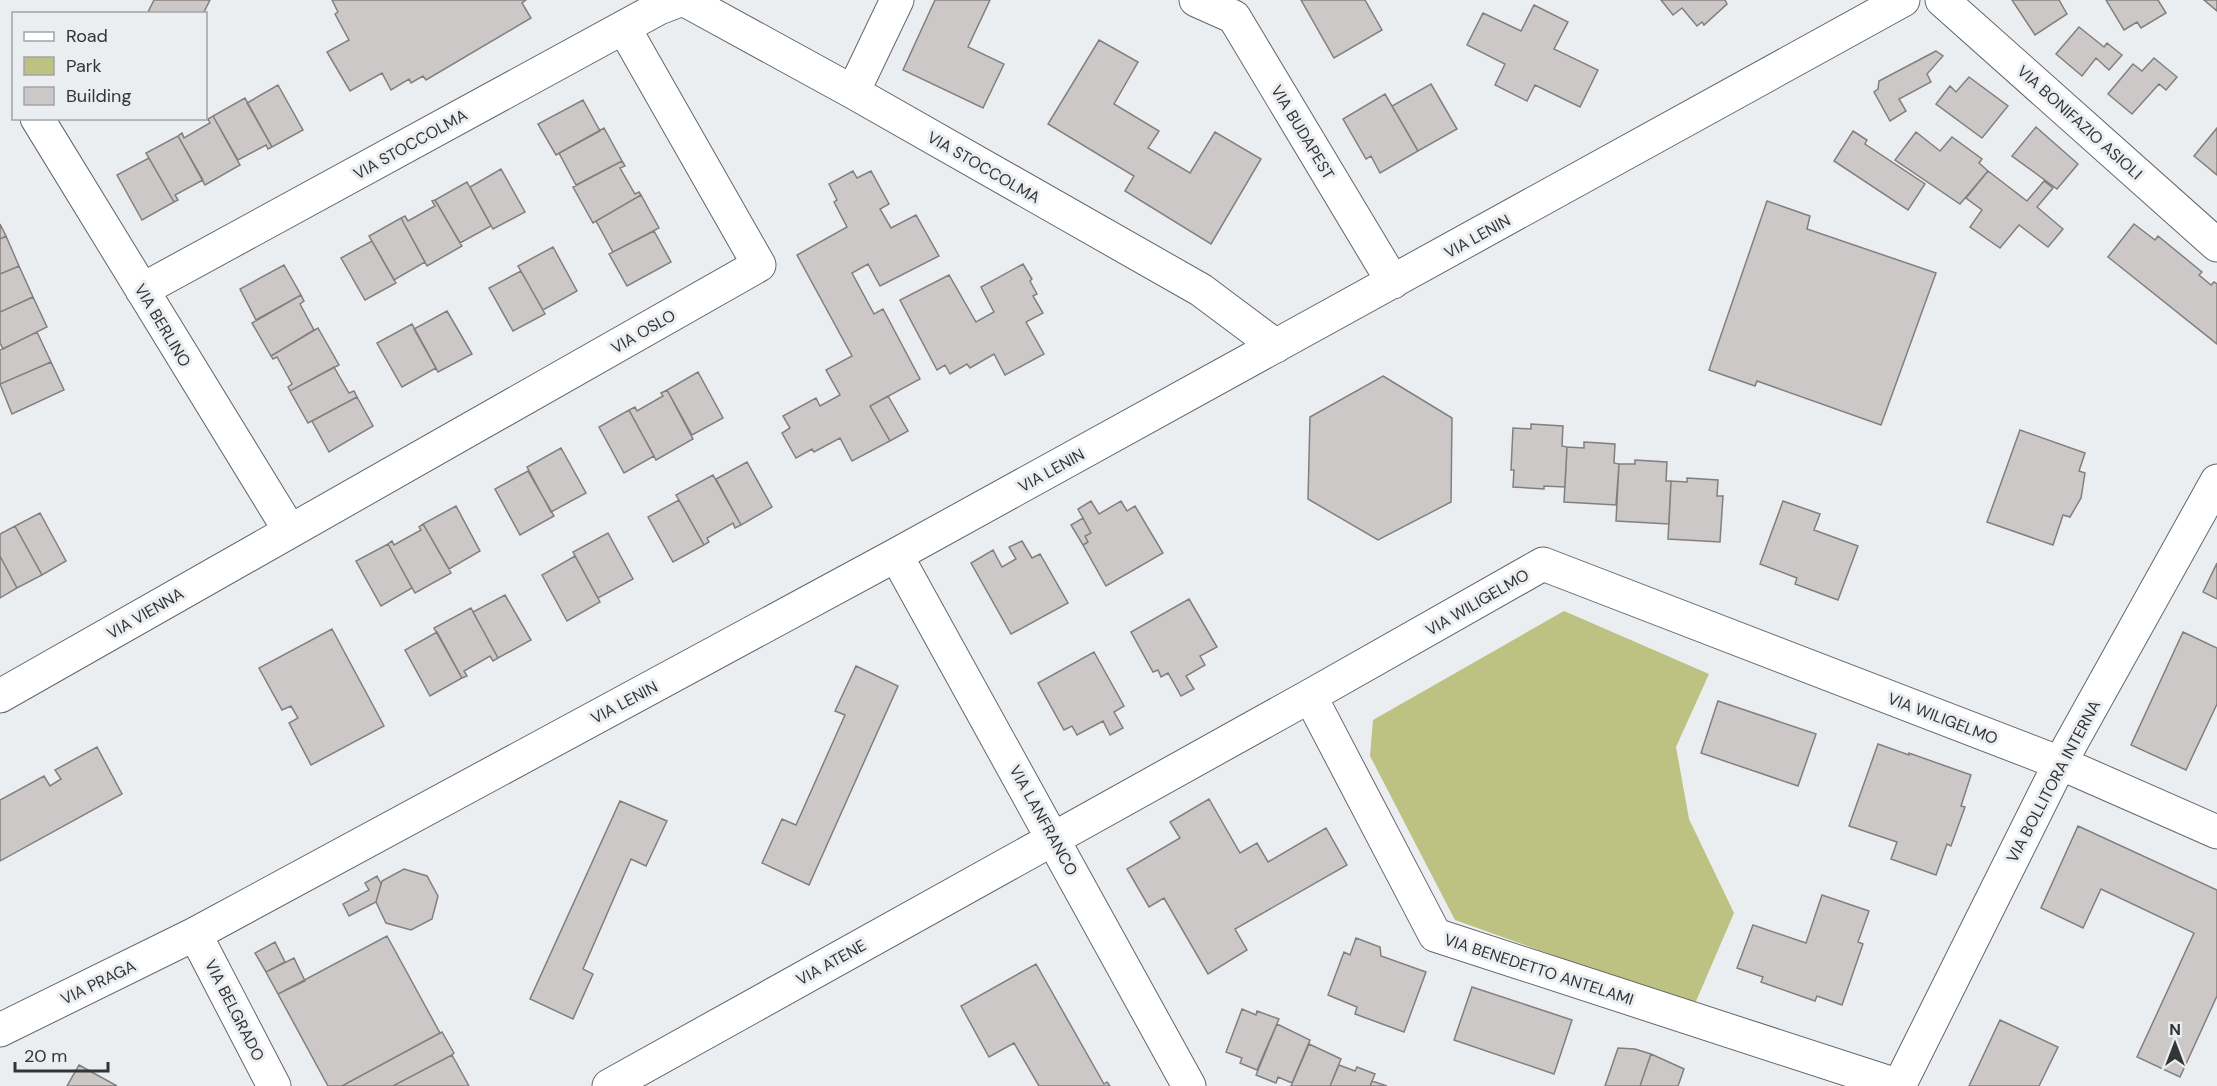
<svg xmlns="http://www.w3.org/2000/svg" width="2217" height="1086" font-family="'DM Sans',sans-serif">
<style>
.green{fill:#bdc181}
.building{fill:#ccc8c7;stroke:#837f7e;stroke-width:1.5}
.lines{fill:none;stroke-linecap:round;stroke-linejoin:round}
.street-casing{stroke:#646669;stroke-width:35}
.secondary-casing{stroke:#646669;stroke-width:35}
.street{stroke:#fff;stroke-width:33}
.secondary{stroke:#fff;stroke-width:33}
.labels{text-anchor:middle;stroke-width:6;stroke-linejoin:round;paint-order:stroke}
.street-label{font-size:16px;fill:#333435;stroke:#ebeef1}
</style>
<rect width="100%" height="100%" fill="#ebeef1"/>
<!-- green -->
<path class="green" d="M1564,611L1709,674L1676,747L1689,819L1734,913L1694,1006L1455,920L1370,756L1373,720Z"/>
<!-- building -->
<path class="building" d="M154,0H210L203,14H152L148,12Z
M332,0H526L522,3L531,18L426,80L423,76L411,83L409,79L391,90L382,73L350,91L327,52L349,40L335,14L338,12Z
M935,0H990L968,47L1004,64L983,108L903,70Z
M1301,0H1365L1382,30L1334,58Z
M1661,0H1725L1727,4L1704,25L1702,22L1697,26L1682,8L1673,15Z
M2012,0H2059L2067,14L2035,35Z
M2106,0H2158L2166,13L2141,28L2137,22L2124,30Z
M2204,0H2217V11Z
M1534,5L1568,22L1554,49L1598,70L1580,107L1535,85L1527,101L1495,85L1505,64L1467,45L1483,13L1521,31Z
M2079,27L2104,47L2107,43L2122,55L2109,70L2096,58L2082,76L2056,54Z
M1099,40L1138,62L1114,104L1159,131L1148,148L1190,173L1215,132L1261,159L1211,244L1125,191L1134,176L1048,124Z
M1936,51L1943,56L1927,74L1931,82L1899,99L1906,111L1890,121L1874,92L1878,89L1879,81Z
M2154,58L2177,77L2166,90L2159,84L2132,114L2108,94L2133,64L2142,71Z
M1969,77L2008,106L1982,138L1936,104L1950,86L1956,92Z
M1431,84L1457,129L1418,151L1392,106Z
M278,85L303,130L272,147L247,103Z
M1385,94L1418,151L1380,173L1371,156L1366,159L1343,119Z
M245,98L272,147L268,149L266,145L238,160L213,116Z
M583,100L600,131L556,155L538,124Z
M213,116L240,165L205,185L178,136L182,133L184,138L210,123L208,119Z
M2036,127L2078,164L2057,189L2012,156Z
M604,128L622,161L576,185L559,153Z
M2217,128V175L2194,156Z
M1853,131L1867,140L1865,144L1925,184L1908,210L1834,161Z
M1916,132L1940,151L1952,137L1982,159L1979,163L1988,171L1960,204L1895,160Z
M178,136L203,180L175,195L178,200L174,202L146,153Z
M149,158L174,202L142,220L117,175Z
M622,161L625,166L620,168L635,194L639,192L641,195L593,223L573,187Z
M501,169L525,212L493,229L470,187Z
M853,171L857,178L871,171L889,204L880,209L891,228L916,215L939,256L880,286L868,264L852,273L874,314L883,309L920,379L870,406L890,441L852,461L840,438L814,452L812,449L796,458L782,433L790,428L783,416L816,398L820,406L840,395L826,370L852,356L797,255L847,227L834,202L837,200L829,184Z
M1988,171L2027,201L2044,181L2053,188L2037,207L2063,229L2048,247L2019,225L2000,248L1970,227L1982,210L1966,198Z
M467,182L491,226L460,243L435,200Z
M641,195L659,228L613,252L596,221Z
M435,200L462,246L427,266L401,218L405,216L408,221L435,206L432,201Z
M1767,201L1810,216L1807,229L1936,273L1881,425L1757,381L1755,386L1709,370Z
M401,218L425,262L394,280L369,236Z
M0,224L6,236L0,239Z
M2134,224L2155,240L2158,236L2202,272L2199,275L2211,285L2214,282L2217,284V344L2108,257Z
M654,231L671,262L627,286L609,254Z
M6,236L19,266L0,274V239Z
M372,241L396,283L365,300L341,258Z
M553,247L577,291L543,310L518,266Z
M1023,264L1032,279L1030,281L1037,294L1033,296L1043,313L1026,322L1044,354L1005,375L994,354L970,368L967,364L950,374L945,365L937,370L900,300L949,275L976,322L994,312L981,287Z
M284,265L301,295L256,320L240,289Z
M19,266L33,297L0,312V274Z
M521,271L545,314L513,331L489,288Z
M301,295L304,301L300,304L314,330L271,356L252,323Z
M33,297L47,327L3,349L0,343V312Z
M447,311L472,354L438,372L414,329Z
M412,324L436,368L402,387L377,343Z
M318,328L339,365L290,391L288,387L292,384L277,357L273,359L271,356Z
M37,332L51,362L0,384V350Z
M51,362L64,390L12,414L0,384Z
M334,367L349,393L354,391L357,397L308,423L290,391Z
M698,372L723,418L692,435L667,390Z
M1383,376L1452,418L1451,502L1378,540L1308,499L1310,417Z
M667,390L693,439L656,460L629,410L635,407L637,411L663,396L661,393Z
M888,396L908,431L890,441L870,406Z
M357,397L373,426L329,452L312,421Z
M629,410L654,456L624,473L599,427Z
M1531,424L1563,426L1562,446L1567,447L1565,487L1544,486V489L1513,487L1514,470H1511L1513,428L1531,429Z
M2020,430L2085,453L2079,471L2085,473L2081,498L2070,517L2063,515L2053,545L1987,522Z
M1584,442L1615,444L1614,463L1619,464L1616,505L1564,502L1567,447L1584,448Z
M561,448L586,493L551,512L527,467Z
M1635,460L1667,462L1666,481H1671L1669,524L1616,521L1619,464H1635Z
M747,462L772,507L741,525L716,479Z
M528,471L554,516L520,535L495,489Z
M713,475L741,525L735,528L733,523L707,538L709,542L704,545L676,495Z
M1687,478L1718,480L1717,496H1723L1720,542L1668,539L1671,481L1687,482Z
M679,500L704,545L673,562L648,517Z
M1091,501L1099,514L1121,501L1127,511L1135,506L1163,553L1106,586L1083,545L1088,542L1085,536L1091,533L1078,509Z
M1783,501L1820,514L1814,530L1858,546L1838,600L1795,584L1797,578L1760,564Z
M456,506L480,551L449,569L423,524Z
M40,513L66,561L42,575L15,526Z
M1083,518L1091,533L1085,536L1088,542L1083,545L1071,525Z
M423,524L451,573L415,593L388,544L392,541L394,545L421,530L419,527Z
M15,526L42,575L17,588L0,556V534Z
M608,533L633,579L598,598L573,552Z
M1022,541L1032,558L1040,554L1068,603L1011,634L971,563L993,550L1002,567L1016,559L1009,547Z
M388,544L412,588L381,606L356,561Z
M0,556L17,588L0,598Z
M575,556L600,602L567,621L542,575Z
M2217,563V599L2203,592Z
M505,595L531,640L498,658L473,612Z
M1189,599L1217,647L1200,656L1205,665L1186,676L1194,689L1181,696L1168,673L1161,677L1158,670L1153,672L1131,632Z
M471,608L498,658L493,661L490,656L464,671L467,676L462,678L434,628Z
M332,629L384,726L311,765L289,723L298,718L291,706L282,710L259,668Z
M437,632L462,678L430,696L405,650Z
M2183,632L2217,648V704L2186,770L2131,745Z
M1094,652L1124,706L1114,712L1123,728L1110,735L1103,721L1077,735L1072,726L1064,730L1038,683Z
M856,666L898,686L809,885L762,863L782,819L796,825L845,715L835,711Z
M1718,701L1816,734L1798,786L1701,753Z
M1878,744L1909,755V753L1971,775L1961,806L1965,807L1951,846L1947,844L1936,875L1891,859L1897,842L1849,826Z
M97,747L122,794L0,861V800L44,776L50,786L61,779L55,770Z
M1209,799L1240,853L1257,843L1268,862L1326,828L1347,865L1235,929L1247,950L1208,974L1164,898L1149,907L1127,869L1180,838L1170,822Z
M620,801L667,821L646,866L631,859L583,969L593,974L573,1019L530,999Z
M2078,826L2217,890V996L2180,1077L2137,1057L2194,933L2101,889L2083,928L2041,908Z
M404,869L427,876L438,896L432,919L411,930L386,923L376,902L382,881Z
M377,876L381,884L376,902L349,916L343,904L369,890L365,883Z
M1822,895L1869,911L1858,942L1863,944L1842,1005L1817,996L1815,1001L1761,982L1763,977L1737,968L1753,925L1806,943Z
M387,936L440,1033L342,1086H328L278,994Z
M1356,938L1380,947L1381,956L1426,972L1404,1032L1355,1014L1357,1007L1328,995L1344,952L1350,955Z
M275,942L285,962L266,972L255,953Z
M294,958L305,981L278,994L266,972Z
M1036,964L1104,1084L1107,1082L1110,1086H1039L1014,1043L989,1057L961,1006Z
M1472,987L1572,1020L1554,1074L1454,1040Z
M1242,1009L1256,1015L1257,1011L1279,1019L1257,1070L1240,1063L1242,1058L1226,1052Z
M2000,1020L2058,1047L2039,1086H1969Z
M1277,1024L1310,1040L1292,1083L1278,1077L1276,1083L1256,1075Z
M442,1032L454,1053L452,1055L393,1086H342Z
M1309,1044L1341,1059L1330,1086H1291Z
M1618,1048L1635,1049L1651,1054L1640,1086H1605Z
M1651,1054L1684,1069L1678,1086H1640Z
M452,1055L469,1086H393Z
M79,1065L117,1086H67Z
M1339,1065L1355,1071L1357,1067L1375,1074L1370,1086H1330Z
M1372,1081L1387,1086H1370Z"/>
<g class="lines">
<!-- street casing -->
<g class="street-casing">
<path id="street" d="M685,0L853,92L1201,290L1276,346
M1196,0L1234,17L1393,282
M1942,0L2217,245
M853,92L897,0
M37,118L290,531
M142,290L659,8L680,0
M896,555L1189,1086
M0,696L759,265L624,28
M1310,696L1435,935L1899,1086
M195,934L274,1086
M0,1030L195,934L896,555L1903,0
M609,1086L1310,696L1543,564L2060,763L2217,832"/>
</g>
<!-- secondary casing -->
<g class="secondary-casing">
<path id="secondary" d="M1899,1086L2060,763L2217,481"/>
</g>
<!-- street -->
<use href="#street" class="street"/>
<!-- secondary -->
<use href="#secondary" class="secondary"/>
</g>
<g class="labels">
<!-- street labels -->
<g class="street-label">
<text transform="translate(2080 122) rotate(42)" y="6">VIA BONIFAZIO ASIOLI</text>
<text transform="translate(1303 132) rotate(59)" y="6">VIA BUDAPEST</text>
<text transform="translate(410 144) rotate(-29)" y="6">VIA STOCCOLMA</text>
<text transform="translate(984 167) rotate(30)" y="6">VIA STOCCOLMA</text>
<text transform="translate(1477 236) rotate(-29)" y="6">VIA LENIN</text>
<text transform="translate(163 325) rotate(59)" y="6">VIA BERLINO</text>
<text transform="translate(643 331) rotate(-30)" y="6">VIA OSLO</text>
<text transform="translate(1051 470) rotate(-29)" y="6">VIA LENIN</text>
<text transform="translate(1477 602) rotate(-30)" y="6">VIA WILIGELMO</text>
<text transform="translate(145 613) rotate(-30)" y="6">VIA VIENNA</text>
<text transform="translate(624 702) rotate(-28)" y="6">VIA LENIN</text>
<text transform="translate(1943 718) rotate(21)" y="6">VIA WILIGELMO</text>
<text transform="translate(2053 781) rotate(-62)" y="6">VIA BOLLITORA INTERNA</text>
<text transform="translate(1044 820) rotate(61)" y="6">VIA LANFRANCO</text>
<text transform="translate(831 962) rotate(-29)" y="6">VIA ATENE</text>
<text transform="translate(1539 969) rotate(18)" y="6">VIA BENEDETTO ANTELAMI</text>
<text transform="translate(98 982) rotate(-26)" y="6">VIA PRAGA</text>
<text transform="translate(235 1010) rotate(63)" y="6">VIA BELGRADO</text>
</g>
</g>
<!-- legend -->
<rect x="12" y="12" width="195" height="108" fill="#ebeef1" stroke="#a1a4a6" stroke-width="1.5"/>
<rect x="24" y="32" width="30" height="9" fill="#ffffff" stroke="#a1a4a6" stroke-width="1.5"/>
<text x="66" y="42" font-size="18" fill="#333435">Road</text>
<rect x="24" y="57" width="30" height="18" fill="#bdc181" stroke="#a1a4a6" stroke-width="1.5"/>
<text x="66" y="72" font-size="18" fill="#333435">Park</text>
<rect x="24" y="87" width="30" height="18" fill="#ccc8c7" stroke="#a1a4a6" stroke-width="1.5"/>
<text x="66" y="102" font-size="18" fill="#333435">Building</text>
<!-- north arrow -->
<g transform="translate(2175 1044)" stroke="#ebeef1" stroke-width="4.5" paint-order="stroke">
<path d="M0-4.5L10 22L0 15L-10 22Z" fill="#333435"/>
<text y="-9" font-size="16" font-weight="bold" text-anchor="middle" fill="#333435">N</text>
</g>
<!-- scale -->
<path d="M15 1062v9h93v-9" fill="none" stroke="#333435" stroke-width="3"/>
<text x="24" y="1062" font-size="18" fill="#333435" stroke="#ebeef1" stroke-width="4.5" paint-order="stroke">20 m</text>
</svg>
